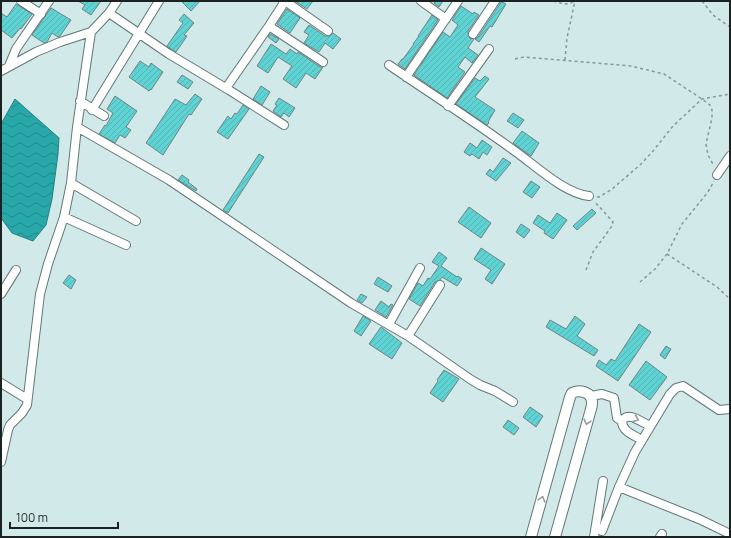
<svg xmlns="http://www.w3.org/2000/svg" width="731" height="538" font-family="Manrope,sans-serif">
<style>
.water{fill:url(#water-waves);stroke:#248081}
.building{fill:url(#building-hatch);stroke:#6f8484}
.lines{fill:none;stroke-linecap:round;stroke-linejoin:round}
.minor-casing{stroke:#627777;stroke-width:10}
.tertiary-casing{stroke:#627777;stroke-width:12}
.path{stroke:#879898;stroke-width:1.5;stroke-dasharray:3 3;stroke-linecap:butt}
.minor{stroke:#fff;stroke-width:8}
.tertiary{stroke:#fff;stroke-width:10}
.oneway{stroke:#989c9c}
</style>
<defs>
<pattern id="water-waves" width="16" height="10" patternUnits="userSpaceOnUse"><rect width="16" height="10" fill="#29a8aa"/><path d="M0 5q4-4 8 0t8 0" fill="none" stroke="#22888a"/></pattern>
<pattern id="building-hatch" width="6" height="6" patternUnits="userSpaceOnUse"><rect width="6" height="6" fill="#5fd3d4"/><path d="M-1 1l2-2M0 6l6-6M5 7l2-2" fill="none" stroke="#52b5b6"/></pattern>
</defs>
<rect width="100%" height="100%" fill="#d2e9e9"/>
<!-- water -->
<path class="water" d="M15,99L59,138L58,154L52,199L46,225L33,241L12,233L1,218V124Z"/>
<!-- building -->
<path class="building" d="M78,1H101L91,15L82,9L85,5Z
M181,1H200L191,11Z
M295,1H313L307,9Z
M436,1H443L439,7L434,3Z
M500,1L506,4L492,27L490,26L479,42L475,39L478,37L500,4Z
M16,4L32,14L21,29L20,28L12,38L1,30V13L7,17Z
M461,6L473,14L474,12L479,15L468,31V34L470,38L474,39L468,48L478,55L472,63L465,57L458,67L465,72L447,98L414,75L443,32L450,37L458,25L452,20Z
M51,8L71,20L60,36L58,37L52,33L47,42L44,43L32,35Z
M287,9L300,18L290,33L277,24Z
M184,14L194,23L184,35L187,36L176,52L167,46L183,23L179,20Z
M432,15L438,20L405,69L398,64L402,59H403L414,44H413L419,36H418Z
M309,25L325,36H330L333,33L341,39L333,49L325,43L319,52L304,43L309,35L304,32Z
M270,34L279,39L276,43L268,37Z
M271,44L286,54L290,49L297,54L298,52L320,67H323L315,79L306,73L296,88L283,79L292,66L278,57L268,73L257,66Z
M140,61L149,67L151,63L163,72L151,90L150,89L149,91L129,77Z
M182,75L193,82L188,89L177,82Z
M485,76L489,79L475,97L495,110L488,122L489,123L487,125L456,104L475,78L480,81Z
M261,86L270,92L262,105L253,99Z
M195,94L202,99L191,115L189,114L163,155L146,143L175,99L186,105Z
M115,96L137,111L126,127L131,130L125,138L120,135L115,143L99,134L105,125L106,126L113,113L107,109Z
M279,98L295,108L289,117L284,113L281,117L273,111L277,105L275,104Z
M243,105L249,109L228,139L217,132L228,116L231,119L235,113L237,114Z
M513,113L524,120L518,128L507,121Z
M522,131L539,143L531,156L513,143Z
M482,140L492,147L487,155L483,152L479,159L472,154L470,156L464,152L470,143L477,148Z
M259,154L264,157L228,213L223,210Z
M503,158L511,163L496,181L486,174L490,169L493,172Z
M182,175L189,180L188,182L197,189L196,191L178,180Z
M531,181L540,187L532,198L523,192Z
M469,207L491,223L481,238L458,222Z
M592,209L596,213L577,230L573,226Z
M557,213L567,220L553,239L544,233L545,231L533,223L538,215L550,223Z
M521,224L530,230L524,238L516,232Z
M481,248L505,264L492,284L485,279L491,270L474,259Z
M439,252L447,258L441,266L457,277L458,276L462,279L457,286L442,277L440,280L435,282L420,306L409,299L418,283L423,286L428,278L430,279L439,266L432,262Z
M69,275L76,280L71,289L63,283Z
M378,277L392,286L388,292L374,284Z
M361,294L367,297L362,303L357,300Z
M381,301L389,307L391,304L393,305L386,317L375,310Z
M363,316L371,321L361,336L354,331Z
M575,316L585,324L577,336L598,350L594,356L546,327L550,320L566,329Z
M639,324L651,332L618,381L596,366L599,360L606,365L611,359L615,361Z
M381,327L402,343L392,359L369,344Z
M666,346L671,349L665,359L660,355Z
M646,361L667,377L650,400L629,385Z
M444,370L459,379L443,402L430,393L438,381L437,380Z
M530,407L543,416L536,427L523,417Z
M508,420L519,428L514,435L503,427Z"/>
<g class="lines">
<!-- minor casing -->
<g class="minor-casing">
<path id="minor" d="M21,1L41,14
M285,1L328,31
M421,1L446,19
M109,13L169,54L229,90L284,125
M269,26L323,62
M473,34L495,1
M389,65C430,93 472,120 512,149C534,164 563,193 589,196
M9,66L16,49L49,1
M1,71L36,52L60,42L91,32L109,13L117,1
M406,77L458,1
M226,88L269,26L282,6L284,1
M80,101L104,116
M448,106L489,49
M92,110L159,1
M77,127L169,180L351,303L408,336L470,379L480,385L495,391L513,402
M717,175L730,156
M71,183L136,221
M64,217L126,245
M1,294L16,270
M389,324L420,268
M408,336L440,285
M1,383L27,399
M591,396L602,394L614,398L617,418L622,421C622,432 634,435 642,440
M622,421C623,420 625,417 627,417C633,415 645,424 650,426
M1,462L8,430L10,425L22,413L27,405L40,294L48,264L64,217L71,183L77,127L91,32
M619,487L699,519L730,534
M602,531L619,487L635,452L670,394L676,388L683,386L719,410L730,409
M594,537L603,481
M660,537L662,534"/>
</g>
<!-- tertiary casing -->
<g class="tertiary-casing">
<path id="tertiary" d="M531,537L570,397L572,393C579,389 592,392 592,402C592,404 592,406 591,409L555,537"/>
</g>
<!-- path -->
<path class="path" d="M553,1C561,3 568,6 574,1
M702,1L713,15L730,27
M515,59L524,57L631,66L664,74L702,99L710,105L712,110V118L706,144L708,155L714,166
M565,60L567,38L575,1
M597,197H599L611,190L641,164L653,151L673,126L702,99L730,94
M667,254L717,287L730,299
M586,270L593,252L612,226L613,222L595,202
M640,282L655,269L667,254L682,224L708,192L714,181"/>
<!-- minor -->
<use href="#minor" class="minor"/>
<!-- tertiary -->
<use href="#tertiary" class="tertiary"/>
</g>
<!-- one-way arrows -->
<defs><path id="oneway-chevron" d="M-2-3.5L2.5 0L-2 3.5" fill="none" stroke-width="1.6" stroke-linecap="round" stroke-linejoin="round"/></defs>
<g class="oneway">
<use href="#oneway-chevron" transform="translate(636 419) rotate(23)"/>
<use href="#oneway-chevron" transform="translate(587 422) rotate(106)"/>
<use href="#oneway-chevron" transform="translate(542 499) rotate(-74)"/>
</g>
<!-- border -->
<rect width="731" height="538" fill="none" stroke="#1a2222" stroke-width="4"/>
<!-- scale -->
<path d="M10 522v6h108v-6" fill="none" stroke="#1a2222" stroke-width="2"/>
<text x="16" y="522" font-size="12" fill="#1a2222" stroke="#d2e9e9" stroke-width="3" paint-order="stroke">100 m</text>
</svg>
